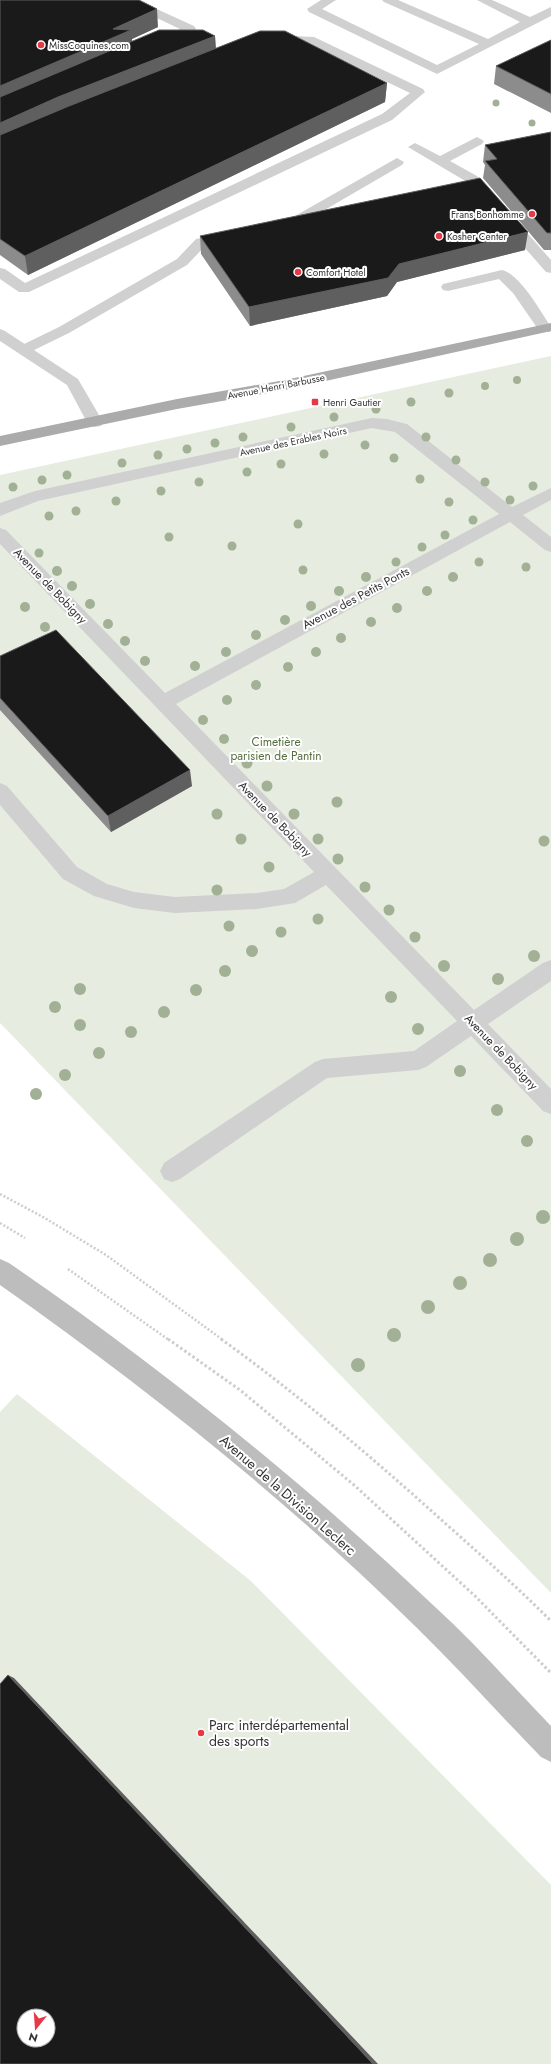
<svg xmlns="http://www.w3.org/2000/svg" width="551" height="2064" font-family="Jost,sans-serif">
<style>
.green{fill:#e6ecdf;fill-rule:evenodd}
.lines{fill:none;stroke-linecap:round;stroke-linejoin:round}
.path-far1{stroke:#cdcdcd;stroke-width:2.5;stroke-dasharray:2 2;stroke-linecap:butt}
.path{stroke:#cdcdcd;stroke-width:3;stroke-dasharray:2.5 2.5;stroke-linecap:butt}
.lane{fill:#d0d0d0;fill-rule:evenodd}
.street{fill:#d0d0d0;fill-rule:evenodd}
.secondary{fill:#bdbdbd;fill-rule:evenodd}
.primary{fill:#ababab;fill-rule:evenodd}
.tree{fill:#a2b095}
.wall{fill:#8c8c8c}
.shaded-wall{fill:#5f5f5f}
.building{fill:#1a1a1a;stroke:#5f5f5f;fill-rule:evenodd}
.poi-dot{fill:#e63946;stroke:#fff;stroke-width:1.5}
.labels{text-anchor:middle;stroke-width:4;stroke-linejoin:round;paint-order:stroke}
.far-poi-label{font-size:10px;fill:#333;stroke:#fff;text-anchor:start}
.far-street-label{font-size:10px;fill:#333;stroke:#fff}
.street-label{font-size:12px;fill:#333;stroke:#fff}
.park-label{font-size:12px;fill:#56703f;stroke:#fff}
.near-street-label{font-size:14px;fill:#333;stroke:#fff}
.near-poi-label{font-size:14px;fill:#333;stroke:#fff;text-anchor:start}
</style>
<rect width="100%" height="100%" fill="#fff"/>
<!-- green -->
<path class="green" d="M551,356V1593L0,1023V475Z
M17,1394L251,1581L551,1885V2064H0V1412ZM24,2016H48V2040H24Z"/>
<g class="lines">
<!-- path-far1 -->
<path class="path-far1" d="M0,1194L43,1217L106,1255L223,1340
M0,1223L25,1238
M68,1269L169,1340"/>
<!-- path -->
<path class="path" d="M168,1339L240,1390L354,1485L475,1596L551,1673
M221,1339C300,1396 374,1459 446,1524C482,1556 517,1587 551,1621"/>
<!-- lane -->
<path class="lane" d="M121,0H137L194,26L196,29L194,32L164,45H156L154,42L156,39L180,29L123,2Z
M321,0H336L322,9L437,65L479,44L384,2L382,0H398L488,39L520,22L477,0H492L530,17L551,7V16L437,74L309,12L307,9Z
M273,35L314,37L423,89L425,92L392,120L29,292H19L0,279V268L5,269L25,283L382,114L410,93L308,44L269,42L267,39Z
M477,137L484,141L482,144L450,161L477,176L551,260V273L546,272L467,182L408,147L415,143L440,156Z
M397,158L404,162L402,165L304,222L279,227L274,226L272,223L274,220L295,216Z
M228,232L233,233L235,236L233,239L206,245L187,265L69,333L30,352H20L17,349L20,346L59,327L177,259L196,239Z
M502,270C520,274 541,312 551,327L550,332H540L513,293L499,279L448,291L443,290L441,287L443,284Z
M372,418L387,419L407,424L512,507L551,488V500L523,515L551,537V552L545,550L510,522L176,704L474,1010L543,963L551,960V981L488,1024L551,1089V1114L543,1111L471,1036L426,1067L418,1070L327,1078L180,1179L172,1182L164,1179L160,1171L164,1163L315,1062L323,1059L414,1051L457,1021L326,885L295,903L257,909L175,913L134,908L94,896L63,879L0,805V783L7,786L77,867L107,884L134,892L175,897L257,893L284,889L314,872L0,544V528L6,530L165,693L499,514L395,432L372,428L38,501L0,516V503L35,491Z"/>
<!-- street -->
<path class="street" d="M0,329L5,331L78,379L103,422L101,426L95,427L89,426L67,385L0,341Z"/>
<!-- secondary -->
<path class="secondary" d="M0,1259L9,1263C159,1366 301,1480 433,1605C475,1643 512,1686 551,1726V1762L541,1757C499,1714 459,1669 416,1627C288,1501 147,1388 0,1285Z"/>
<!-- primary -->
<path class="primary" d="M551,323V331L285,390L177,409L0,446V436L177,399L285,380Z"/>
</g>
<!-- trees -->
<g class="tree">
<circle cx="496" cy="103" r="3.5"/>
<circle cx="532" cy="123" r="3.5"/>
<circle cx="517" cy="380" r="4"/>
<circle cx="485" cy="386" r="4"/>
<circle cx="449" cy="393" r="4.5"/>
<circle cx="411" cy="402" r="4.5"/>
<circle cx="376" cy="409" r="4.5"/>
<circle cx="334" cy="417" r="4.5"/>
<circle cx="291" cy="427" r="4.5"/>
<circle cx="243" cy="437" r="4.5"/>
<circle cx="426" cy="437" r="4.5"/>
<circle cx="215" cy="443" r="4.5"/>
<circle cx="365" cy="445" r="4.5"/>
<circle cx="187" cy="449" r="4.5"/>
<circle cx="324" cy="454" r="4.5"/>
<circle cx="158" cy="455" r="4.5"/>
<circle cx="394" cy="458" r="4.5"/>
<circle cx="456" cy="460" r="4.5"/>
<circle cx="122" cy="463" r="4.5"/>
<circle cx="281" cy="464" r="4.5"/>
<circle cx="247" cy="472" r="4.5"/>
<circle cx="67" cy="475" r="4.5"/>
<circle cx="420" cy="479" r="4.5"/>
<circle cx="42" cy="480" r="4.5"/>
<circle cx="199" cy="482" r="4.5"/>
<circle cx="485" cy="482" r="4.5"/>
<circle cx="533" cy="486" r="4.5"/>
<circle cx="13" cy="487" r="4.5"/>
<circle cx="161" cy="491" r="4.5"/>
<circle cx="510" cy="500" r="4.5"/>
<circle cx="116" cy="501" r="4.5"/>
<circle cx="449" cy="502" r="4.5"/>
<circle cx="76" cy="511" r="4.5"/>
<circle cx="49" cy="516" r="4.5"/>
<circle cx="473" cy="520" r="4.5"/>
<circle cx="298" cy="524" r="4.5"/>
<circle cx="445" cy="535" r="4.5"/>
<circle cx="169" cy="537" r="4.5"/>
<circle cx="232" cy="546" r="4.5"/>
<circle cx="422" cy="547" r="4.5"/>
<circle cx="39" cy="553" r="4.5"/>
<circle cx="396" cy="562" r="4.5"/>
<circle cx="479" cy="562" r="4.5"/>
<circle cx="526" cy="567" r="4.5"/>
<circle cx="303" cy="570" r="4.5"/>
<circle cx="57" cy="571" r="5"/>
<circle cx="366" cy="577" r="5"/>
<circle cx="453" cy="577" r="5"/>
<circle cx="72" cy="586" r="5"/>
<circle cx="339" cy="591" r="5"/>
<circle cx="427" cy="591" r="5"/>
<circle cx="90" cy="604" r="5"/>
<circle cx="311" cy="606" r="5"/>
<circle cx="25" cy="607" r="5"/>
<circle cx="397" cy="608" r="5"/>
<circle cx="285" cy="620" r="5"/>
<circle cx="371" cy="622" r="5"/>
<circle cx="108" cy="624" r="5"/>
<circle cx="45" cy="627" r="5"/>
<circle cx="256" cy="635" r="5"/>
<circle cx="341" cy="638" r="5"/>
<circle cx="125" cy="641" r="5"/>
<circle cx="226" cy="652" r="5"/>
<circle cx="316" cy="652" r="5"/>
<circle cx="145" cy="661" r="5"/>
<circle cx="195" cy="666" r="5"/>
<circle cx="288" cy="667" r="5"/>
<circle cx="256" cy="685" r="5"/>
<circle cx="227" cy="700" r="5"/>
<circle cx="203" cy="720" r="5"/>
<circle cx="224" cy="739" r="5"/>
<circle cx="247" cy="763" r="5.5"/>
<circle cx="267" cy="786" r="5.5"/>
<circle cx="337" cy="802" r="5.5"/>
<circle cx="217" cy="814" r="5.5"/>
<circle cx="294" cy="814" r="5.5"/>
<circle cx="241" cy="839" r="5.5"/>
<circle cx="318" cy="839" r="5.5"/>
<circle cx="544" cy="841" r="5.5"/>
<circle cx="338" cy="859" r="5.5"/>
<circle cx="269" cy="867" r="5.5"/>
<circle cx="365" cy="887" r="5.5"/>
<circle cx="217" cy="890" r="5.5"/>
<circle cx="389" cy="910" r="5.5"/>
<circle cx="318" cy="919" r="5.5"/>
<circle cx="229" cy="926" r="5.5"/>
<circle cx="281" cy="932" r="5.5"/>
<circle cx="415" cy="937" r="5.5"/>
<circle cx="252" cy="951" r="6"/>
<circle cx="534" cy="956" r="6"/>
<circle cx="444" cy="966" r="6"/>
<circle cx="225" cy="971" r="6"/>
<circle cx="498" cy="979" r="6"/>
<circle cx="80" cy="989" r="6"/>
<circle cx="196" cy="990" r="6"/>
<circle cx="391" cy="997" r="6"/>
<circle cx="55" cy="1007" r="6"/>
<circle cx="164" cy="1012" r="6"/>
<circle cx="80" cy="1025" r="6"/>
<circle cx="418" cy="1029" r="6"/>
<circle cx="131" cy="1032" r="6"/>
<circle cx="99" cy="1053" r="6"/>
<circle cx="460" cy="1071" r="6"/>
<circle cx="65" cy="1075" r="6"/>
<circle cx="36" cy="1094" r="6"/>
<circle cx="497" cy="1110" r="6"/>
<circle cx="527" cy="1141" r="6"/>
<circle cx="543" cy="1217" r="7"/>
<circle cx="517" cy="1239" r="7"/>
<circle cx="490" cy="1260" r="7"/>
<circle cx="460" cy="1283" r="7"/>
<circle cx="428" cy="1307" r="7"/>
<circle cx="394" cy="1335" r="7"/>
<circle cx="358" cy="1365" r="7"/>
</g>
<!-- wall -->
<path class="wall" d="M0,0L158,27L132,39V41L215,36L216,48L387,83L385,102L28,275L0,255Z
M551,40V113L494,84L496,66Z
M551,132V250H544L483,178L485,165L483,162L485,145Z
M200,236L525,250L397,282L387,296L250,326L201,254Z
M0,656L192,786L111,832L0,710Z"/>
<!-- shaded-wall -->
<path class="shaded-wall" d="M157,9L158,27L132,39L133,48L0,106V86L113,29Z
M215,36L216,55L0,143V123L58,97Z
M387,83L385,102L28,275L25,256Z
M528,232L525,250L397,282L387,296L250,326L249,307L399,264Z
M190,770L192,786L111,832L108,816Z
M8,1675L14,1678L378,2064H373Z"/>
<!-- building -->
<path class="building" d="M0,0H139L157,9L113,29L131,30L0,86Z
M159,30H203L215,36L58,97L0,123V97Z
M260,31H285L387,83L25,256L0,239V135L69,106Z
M551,40V94L496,66Z
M551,132V233H547L485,161L497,159L485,145Z
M480,178L528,232L399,264L388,278L249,307L200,236Z
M56,630L190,770L108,816L0,698V656Z
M8,1675L373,2064H0V1684ZM24,2016H48V2040H24Z"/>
<!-- markers -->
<g class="poi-dot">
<circle cx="41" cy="45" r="4"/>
<circle cx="532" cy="214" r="4"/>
<circle cx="439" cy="236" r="4"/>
<circle cx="298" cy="272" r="4"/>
<rect x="311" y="398" width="8" height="8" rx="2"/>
<circle cx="201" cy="1733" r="4"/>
</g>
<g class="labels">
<!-- far-poi labels -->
<g class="far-poi-label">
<text x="49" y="49">MissCoquines.com</text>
<text x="524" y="218" text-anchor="end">Frans Bonhomme</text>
<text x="447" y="240">Kosher Center</text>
<text x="306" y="276">Comfort Hotel</text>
<text x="323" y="406">Henri Gautier</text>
</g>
<!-- far-street labels -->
<g class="far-street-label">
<text transform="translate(276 386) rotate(-11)" y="4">Avenue Henri Barbusse</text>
<text transform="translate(293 441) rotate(-12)" y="4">Avenue des Erables Noirs</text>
</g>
<!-- street labels -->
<g class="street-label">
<text transform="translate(50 586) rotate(46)" y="4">Avenue de Bobigny</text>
<text transform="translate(356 598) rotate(-28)" y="4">Avenue des Petits Ponts</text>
<text transform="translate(275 819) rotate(46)" y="4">Avenue de Bobigny</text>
<text transform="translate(501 1052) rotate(46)" y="4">Avenue de Bobigny</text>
</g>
<!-- park labels -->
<g class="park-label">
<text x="276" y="746">Cimetière<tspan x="276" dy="14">parisien de Pantin</tspan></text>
</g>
<!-- near-street labels -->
<g class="near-street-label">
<text transform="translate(288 1495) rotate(41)" y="5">Avenue de la Division Leclerc</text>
</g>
<!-- near-poi labels -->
<g class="near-poi-label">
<text x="209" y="1730">Parc interdépartemental<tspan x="209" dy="16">des sports</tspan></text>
</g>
</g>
<!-- north arrow -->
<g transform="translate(36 2028) rotate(197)"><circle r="19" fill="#ffffff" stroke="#adadad"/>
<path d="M0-3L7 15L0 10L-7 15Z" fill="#e63946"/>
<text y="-6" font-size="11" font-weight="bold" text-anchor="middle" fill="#333333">N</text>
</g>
</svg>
